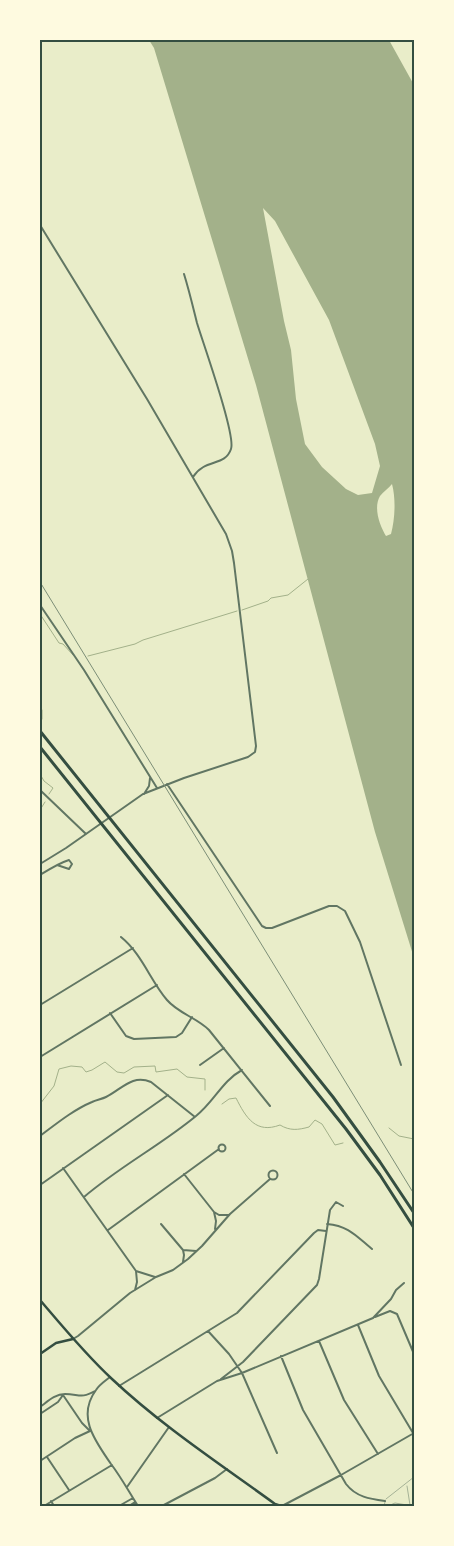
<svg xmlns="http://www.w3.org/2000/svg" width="454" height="1546" font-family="Helvetica,sans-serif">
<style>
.water{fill:#a3b18a;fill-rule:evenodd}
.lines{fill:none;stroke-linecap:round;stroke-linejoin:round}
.stream{stroke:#a3b18a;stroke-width:1}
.service{stroke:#617663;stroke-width:0.5}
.minor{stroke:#617663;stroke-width:2}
.secondary{stroke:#344e41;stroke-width:2.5}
.primary{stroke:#344e41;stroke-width:2.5}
.motorway{stroke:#344e41;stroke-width:3}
.rail{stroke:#7c8e77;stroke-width:1}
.neatline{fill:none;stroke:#344e41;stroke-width:2}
</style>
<rect width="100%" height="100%" fill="#e9edc9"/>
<!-- water -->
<path class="water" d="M149,40H389L414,85V958L375,832L256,385L154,48ZM263,208L275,221L329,320L375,444L380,466L372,493L358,495L346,489L322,467L305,444L296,399L291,350L284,321ZM392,484C396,499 395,519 391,534L386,536C380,526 373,508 380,496C383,492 389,488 392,484Z"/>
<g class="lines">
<!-- stream -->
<path class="stream" d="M242,610L268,601L271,598L288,595L308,579
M40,614L59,643L63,644L73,655
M88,656L135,644L143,640L237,611
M40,707L42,710V719
M40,774L44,781L53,788L49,794
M40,810L45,802
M40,1104L54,1086L59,1069L71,1066L82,1067L86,1072L92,1070L105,1062L117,1072L124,1073L134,1067L155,1066L156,1072L177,1069L187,1077L205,1079V1090
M222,1104L229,1099L236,1098C246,1118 256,1134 280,1125C290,1131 298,1130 309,1127L315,1120L322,1124L335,1145L343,1143
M389,1128L399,1136L414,1139"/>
<!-- service -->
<path class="service" d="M407,1486L410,1505
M386,1499L414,1477
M384,1506L385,1502
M388,1506L395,1503L413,1506"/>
<!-- minor -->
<path class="minor" d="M40,225L147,399L226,534L232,551L234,563L256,746L255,752L248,757L184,778L143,794L66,848L40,864
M184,274C189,290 193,307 197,323C203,343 236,435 231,449C225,467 205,458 193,477
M40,605L84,670L157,788
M167,784L262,926L266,928H272L329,906H337L345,911L360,942L401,1065
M40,790L86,834
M144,794L149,786L150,778
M40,875C48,870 59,863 69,860L72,864L69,869L57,865
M121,937C142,954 150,980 167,1000C178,1013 197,1018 209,1030L270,1106
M40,1005L133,948
M110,1013L126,1036L134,1039L176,1037L182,1033L192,1017
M40,1057L157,985
M200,1065L224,1048
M40,1136C56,1124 73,1110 92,1102C96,1100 102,1099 106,1097C122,1089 132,1074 151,1082L195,1117
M218.5 1148a3.5 3.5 0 1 1 7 0a3.5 3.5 0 1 1-7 0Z
M63,1168L136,1271L137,1282L135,1290
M268.5 1175a4.5 4.5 0 1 1 9 0a4.5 4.5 0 1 1-9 0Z
M184,1174L214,1212L219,1215H228
M40,1185L168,1095
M84,1197C119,1167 161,1145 196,1116C214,1102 222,1081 242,1070
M214,1212L216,1221L215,1229
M161,1224L183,1250L196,1251
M327,1224C349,1226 356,1236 372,1249
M108,1230L219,1149
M183,1250L184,1255L183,1262
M136,1271L155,1277
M375,1317L390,1311L397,1314L414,1354
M358,1325L379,1376L413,1433
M208,1331L229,1354L242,1373L277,1453
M73,1339L78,1336L130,1293L156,1277L173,1270L188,1259L202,1246L230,1214L270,1179
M319,1341L344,1400L378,1454
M281,1356L303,1410L346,1484C356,1497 370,1499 385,1501
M110,1377C105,1381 99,1385 96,1390C76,1417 96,1442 111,1464C121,1477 129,1492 138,1506
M221,1379L243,1362L317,1285L319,1279L330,1210L336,1202L343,1206
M119,1386L237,1313L314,1233L318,1230L326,1231
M40,1407C47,1402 55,1394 65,1394C79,1394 81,1399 95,1391
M40,1414L58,1402L63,1395
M157,1418L217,1381L242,1373L373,1318L391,1299L396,1290L404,1283
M47,1457L69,1490
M40,1461L75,1438L90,1431L82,1423L63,1395
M127,1487L169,1427
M51,1501L54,1506
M44,1506L112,1465
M119,1506L133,1498
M129,1506L135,1502
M162,1506L215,1478L227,1469
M282,1506L341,1475L414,1433"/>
<!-- secondary -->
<path class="secondary" d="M40,1354L56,1343L73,1339"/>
<!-- primary -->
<path class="primary" d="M40,1300C63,1327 86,1355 112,1379C162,1426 220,1464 275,1504L281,1506"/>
<!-- motorway -->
<path class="motorway" d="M40,731L333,1097L380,1162L414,1213
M40,747L346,1129L380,1175L414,1228"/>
<!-- rail -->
<path class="rail" d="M40,582L414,1194"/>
</g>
<!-- border -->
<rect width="454" height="1546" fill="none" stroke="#fefae0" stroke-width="82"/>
<rect x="41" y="41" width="372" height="1464" class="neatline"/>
</svg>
